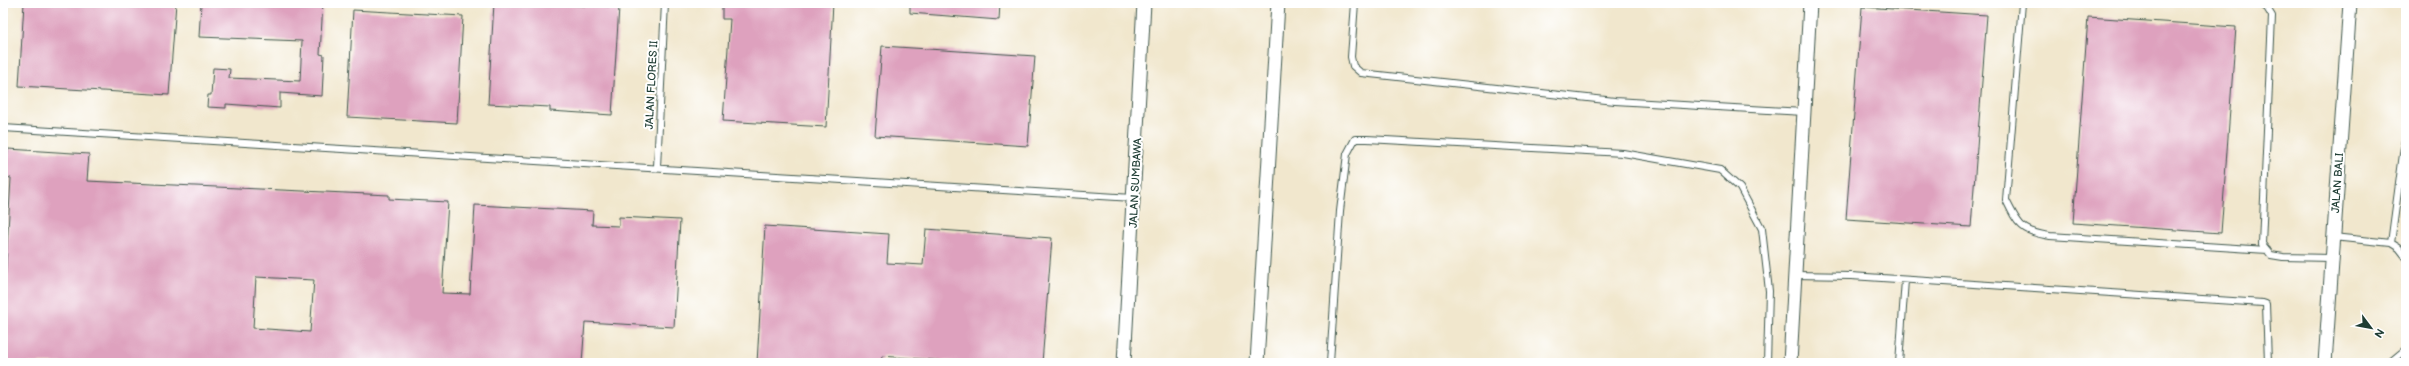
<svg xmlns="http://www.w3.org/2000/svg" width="2409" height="366" font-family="'Balsamiq Sans',sans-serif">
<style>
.building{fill:#dea1be;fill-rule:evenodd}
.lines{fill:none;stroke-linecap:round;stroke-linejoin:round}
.service-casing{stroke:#3e564b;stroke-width:8}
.minor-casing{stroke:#3e564b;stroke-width:15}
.service{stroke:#fff;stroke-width:6}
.minor{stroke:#fff;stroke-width:13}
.labels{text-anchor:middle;stroke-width:4;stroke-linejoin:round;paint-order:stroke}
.street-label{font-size:11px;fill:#1f3d34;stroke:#fff}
</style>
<rect width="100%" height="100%" fill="#fff"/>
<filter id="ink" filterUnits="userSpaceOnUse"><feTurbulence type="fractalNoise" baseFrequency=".025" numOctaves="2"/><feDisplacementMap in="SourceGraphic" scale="8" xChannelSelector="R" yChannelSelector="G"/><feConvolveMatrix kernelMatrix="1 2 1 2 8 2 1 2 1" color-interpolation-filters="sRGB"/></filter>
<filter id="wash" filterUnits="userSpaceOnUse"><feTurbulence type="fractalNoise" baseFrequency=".012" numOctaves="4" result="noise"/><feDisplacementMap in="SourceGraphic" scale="16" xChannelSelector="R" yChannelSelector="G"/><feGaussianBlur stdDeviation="0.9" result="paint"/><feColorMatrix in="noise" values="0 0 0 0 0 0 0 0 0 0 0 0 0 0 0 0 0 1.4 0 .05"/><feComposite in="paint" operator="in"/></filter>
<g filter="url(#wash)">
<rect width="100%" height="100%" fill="#f1e7cd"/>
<g id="blocks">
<!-- building -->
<path class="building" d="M24,3H176L169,95L19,86Z
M201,3H323L320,54L324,55L322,96L280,93V108L226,104V108L207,107L208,95H211L213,68L230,69L229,78L300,81L302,41L199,37Z
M494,3L619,7L612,115L550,111V107L488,104Z
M722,3H833L826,127L723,121L730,19H722Z
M910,3H1000L999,20L910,13Z
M1862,7L1987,15L1971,227L1846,219Z
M353,10L463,16L457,123L347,117Z
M2088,17L2236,27L2221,233L2073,223Z
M882,46L1035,56L1028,146L875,136Z
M8,149L89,154L87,181L389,195V199L448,202L442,293L470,294L475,205L593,211L592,225L619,226V217L680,220L674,327L585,322L582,363H3V319L11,178L6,177ZM256,277L314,280L310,332L253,328Z
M765,226L889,234L887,263L923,265L926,229L1052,238L1042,363H973L882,356L881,363H757Z"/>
</g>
</g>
<g filter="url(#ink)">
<use href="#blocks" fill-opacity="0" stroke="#3e564b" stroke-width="1"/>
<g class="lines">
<!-- service casing -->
<g class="service-casing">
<path id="service" d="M1355,3L1351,57L1353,66L1361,73L1615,101L1804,112
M2022,3L2006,200C2018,225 2022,232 2050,236L2267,250
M2260,3L2267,8L2272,16L2262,244L2271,255L2283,257L2331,258
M3,128L1133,198
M657,167L665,3
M2333,237L2391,243L2399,248L2406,257
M2391,243L2406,132
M1795,275L1851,276L2263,303L2266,304L2268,363
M1330,363L1340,211L1347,154L1355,139H1367L1623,153L1720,170L1740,188L1762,229L1769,291L1767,363
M1899,363L1905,280
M2389,363L2406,349"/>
</g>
<!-- minor casing -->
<g class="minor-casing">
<path id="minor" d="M1124,363L1144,3
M1257,363L1278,3
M1790,363L1810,3
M2325,363L2350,3"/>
</g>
<!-- service -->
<use href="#service" class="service"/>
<!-- minor -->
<use href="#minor" class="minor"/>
</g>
</g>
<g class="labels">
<!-- street labels -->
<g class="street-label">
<text transform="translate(651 85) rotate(-87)" y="4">JALAN FLORES II</text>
<text transform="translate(1135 183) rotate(-87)" y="4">JALAN SUMBAWA</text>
<text transform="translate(2337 183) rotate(-86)" y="4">JALAN BALI</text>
</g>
</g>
<!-- margin -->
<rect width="2409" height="366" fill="none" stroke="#fff" stroke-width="16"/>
<!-- north arrow -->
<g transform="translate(2371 328) rotate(122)" stroke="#ffffff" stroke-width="3" paint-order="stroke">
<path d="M0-3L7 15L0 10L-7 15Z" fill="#1f3d34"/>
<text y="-6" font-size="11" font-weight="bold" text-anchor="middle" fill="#1f3d34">N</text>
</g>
</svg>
